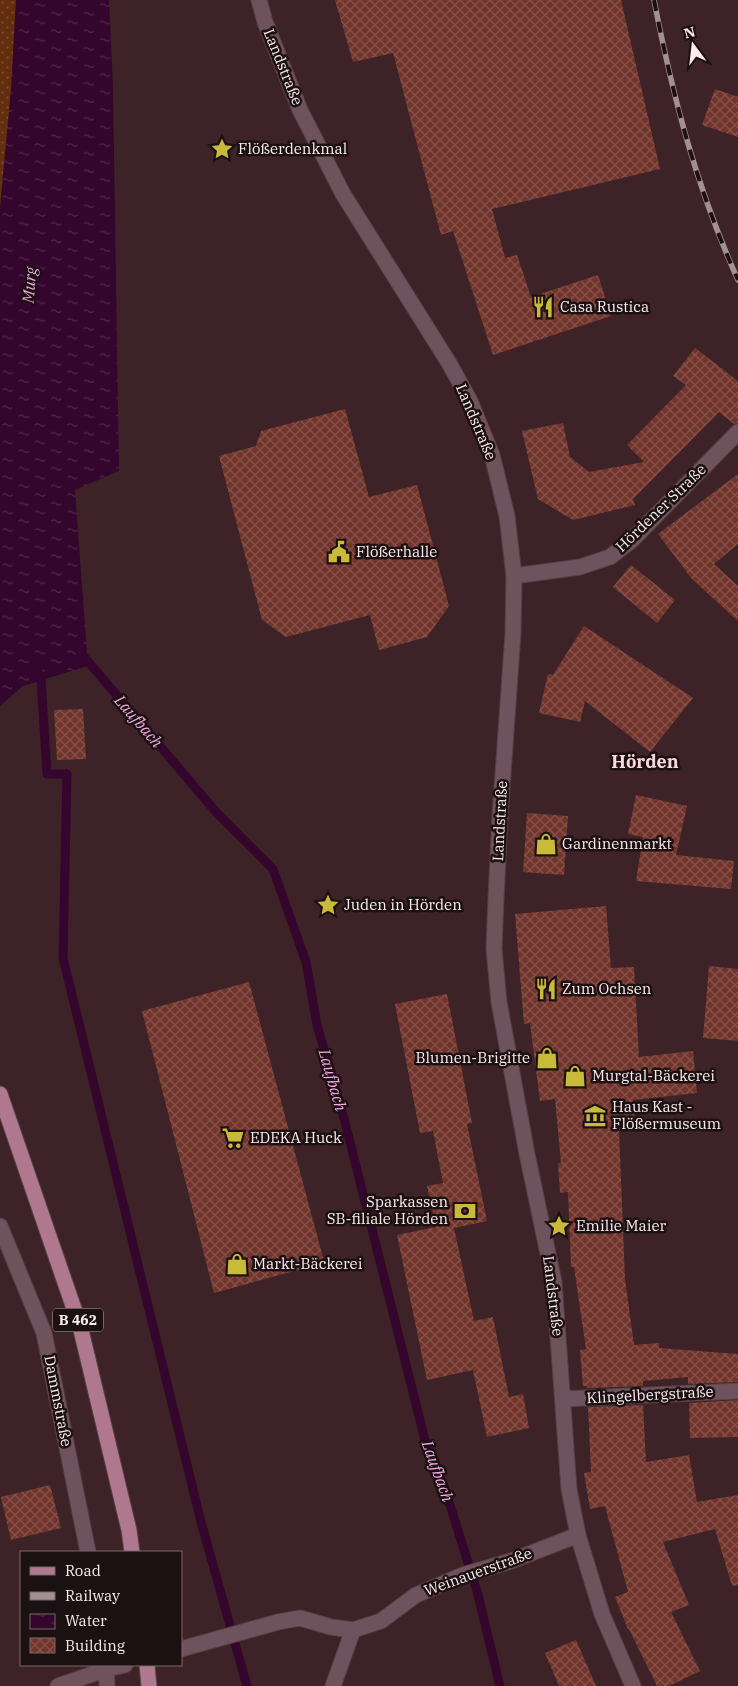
<svg xmlns="http://www.w3.org/2000/svg" width="738" height="1686" font-family="'IBM Plex Serif',serif">
<style>
.grass{fill:url(#grass-dots)}
.water{fill:url(#water-ripples)}
.lines{fill:none;stroke-linecap:round;stroke-linejoin:round}
.stream{stroke:#34062d;stroke-width:9}
.building{fill:url(#building-cross-hatch)}
.minor-casing{stroke:#583f43;stroke-width:17}
.major-casing{stroke:#583f43;stroke-width:17}
.minor{stroke:#6e535e;stroke-width:15}
.major{stroke:#af788f;stroke-width:15}
.rail-casing{stroke:#a48f92;stroke-width:5.5}
.rail{stroke:#1c1112;stroke-width:4;stroke-dasharray:11;stroke-linecap:butt}
.labels{text-anchor:middle;stroke-width:5;stroke-linejoin:round;paint-order:stroke}
.shield{fill:#1c1112;stroke:#baaaab;stroke-width:1}
.shield-label{font-size:14px;font-weight:bold;fill:#fdebed}
.street-label{font-size:15px;fill:#fdebed;stroke:#1c1112}
.poi-label{font-size:15px;fill:#fdebed;stroke:#1c1112;text-anchor:start}
.water-label{font-size:16px;font-style:italic;fill:#f3a6e3;stroke:#1c1112}
.quarter-label{font-size:18px;font-weight:bold;fill:#fad8db;stroke:#1c1112}
</style>
<defs>
<pattern id="grass-dots" width="8" height="8" patternUnits="userSpaceOnUse" patternTransform="scale(1.25)"><rect width="8" height="8" fill="#632e0e"/><path d="M2 2h.1M6 6h.1" fill="none" stroke="#7a4c31" stroke-width="1.8" stroke-linecap="round"/></pattern>
<pattern id="water-ripples" width="26" height="14" patternUnits="userSpaceOnUse" patternTransform="scale(1.25)"><rect width="26" height="14" fill="#34062d"/><path d="M2 4q2-2 4 0t4 0M15 11q2-2 4 0t4 0" fill="none" stroke="#522a4c"/></pattern>
<pattern id="building-cross-hatch" width="8" height="8" patternUnits="userSpaceOnUse" patternTransform="scale(1.25)"><rect width="8" height="8" fill="#72352c"/><path d="M0 0l8 8M0 8l8-8" fill="none" stroke="#87524b"/></pattern>
</defs>
<rect width="100%" height="100%" fill="#3d2327"/>
<!-- grass -->
<path class="grass" d="M0,0H16L11,90L0,208Z"/>
<!-- water -->
<path class="water" d="M16,0H109L113,86L119,471L75,490L88,666L23,686L0,706V208L11,90Z"/>
<g class="lines">
<!-- stream -->
<path class="stream" d="M80,652L216,812L273,869L306,962L317,1025L345,1122L428,1452L444,1486L477,1591L500,1686
M37,670L41,680L47,774H67L63,958L201,1522L247,1686"/>
</g>
<!-- building -->
<path class="building" d="M335,0H621L660,169L492,209L505,258L517,255L531,297L598,275L611,316L493,355L453,231L441,235L393,53L353,62Z
M715,89L738,97V137L702,125Z
M695,348L738,381V423L734,424L719,412L633,499L635,505L573,520L538,499L522,431L563,423L570,457L589,472L644,462L627,445L686,385L673,376Z
M345,409L369,497L417,485L449,606L427,637L379,650L370,615L286,637L262,620L219,456L256,446L261,431Z
M738,474V544L714,564L738,586V621L692,579L658,534Z
M631,565L675,600L657,623L613,587Z
M584,626L693,698L650,752L585,701L580,722L539,713L548,674L553,675Z
M83,709L86,759L57,760L54,710Z
M636,795L687,806L676,855L734,861L731,889L636,881L643,837L628,834Z
M527,813L568,816L564,875L523,872Z
M606,906L611,968L634,967L639,1057L693,1051L697,1093L633,1100L635,1128L619,1130L625,1279L634,1345L659,1343V1348L738,1354V1382L688,1384V1377L643,1381V1386L587,1388V1386H583L580,1350L586,1349L574,1267H571L568,1192L560,1193L558,1163H561L555,1099L540,1101L530,1023L524,1024L515,914Z
M709,966L738,969V1041L703,1038Z
M249,982L325,1265L290,1272L214,1293L142,1011Z
M447,994L472,1123L467,1124L487,1221L454,1228L474,1321L493,1317L509,1397L523,1394L529,1428L487,1437L473,1370L427,1380L397,1235L436,1227L427,1186L443,1183L433,1131L420,1133L395,1004Z
M738,1400V1437L690,1438L689,1403Z
M643,1405L646,1462L689,1455L697,1502L738,1495V1585L732,1586L715,1529L663,1542L689,1605L671,1612L700,1671L669,1686H657L629,1629H628L615,1597L628,1592L605,1506L590,1509L584,1473L591,1472L588,1407Z
M50,1485L61,1528L11,1540L1,1497Z
M576,1640L596,1686H559L545,1653Z"/>
<g class="lines">
<!-- minor casing -->
<g class="minor-casing">
<path id="minor" d="M259,0L265,22L300,110L343,194L449,363L470,401L492,455L507,516L514,576L513,633L500,816L496,898L494,949L499,1002L527,1154L554,1282L569,1489L578,1535L602,1614L633,1686
M514,576L580,567L610,557L632,540L738,432
M0,1226L44,1333L88,1552
M563,1399L738,1391
M181,1649L278,1622L300,1618L331,1627L353,1630L381,1621L416,1595L463,1575L511,1561L578,1535
M106,1665L107,1686
M58,1686L107,1669L125,1665
M333,1686L353,1630"/>
</g>
<!-- major casing -->
<g class="major-casing">
<path id="major" d="M0,1094L80,1326L129,1530L132,1552
M147,1665L149,1686"/>
</g>
<!-- minor -->
<use href="#minor" class="minor"/>
<!-- major -->
<use href="#major" class="major"/>
<!-- rail casing -->
<g class="rail-casing">
<path id="rail" d="M654,0C673,98 697,189 738,280"/>
</g>
<!-- rail -->
<use href="#rail" class="rail"/>
</g>
<!-- icons -->
<defs>
<g id="sight-bare" transform="scale(1.725)"><path d="M0-6L1.8-2.2L6-1.7L2.9 1.2L3.7 5.4L0 3.3L-3.7 5.4L-2.9 1.2L-6-1.7L-1.8-2.2Z" fill="#caba3a" stroke="#1c1112" stroke-width="2.5" paint-order="stroke"/></g>
<g id="restaurant-bare" transform="scale(1.725)"><path d="M-5-6h1v4h1v-4h1v4h1v-4h1v5L-1.5 .5V6h-2V.5L-5-1ZM5-6V6H3V1.5H1.5Q1.5-4 5-6Z" fill="#caba3a" stroke="#1c1112" stroke-width="2.5" paint-order="stroke"/></g>
<g id="civic-bare" transform="scale(1.725)"><path d="M-.6-6.5H3V-4.5H.6V-3L4-1V1h2V6H-6V1h2V-1L-.6-3ZM-1.2 2.5V6h2.4V2.5Z" fill="#caba3a" stroke="#1c1112" stroke-width="2.5" paint-order="stroke"/></g>
<g id="shop-bare" transform="scale(1.725)"><path d="M-5-2.5h2.3a2.7 3.5 0 0 1 5.4 0H5L5.5 6h-11ZM-1.5-2.5h3a1.5 2.3 0 0 0-3 0Z" fill="#caba3a" stroke="#1c1112" stroke-width="2.5" paint-order="stroke"/></g>
<g id="museum-bare" transform="scale(1.725)"><path d="M0-6L6-3V-2H-6V-3ZM-5-1h2V3h-2ZM-1-1h2V3h-2ZM3-1h2V3H3ZM-6 4H6V6H-6Z" fill="#caba3a" stroke="#1c1112" stroke-width="2.5" paint-order="stroke"/></g>
<g id="supermarket-bare" transform="scale(1.725)"><path d="M-6-5.5h2.5l.6 2H6L4.5 2H-2.5L-4.4-4H-6ZM-1.5 3.2a1.3 1.3 0 1 0 .1 0ZM3 3.2a1.3 1.3 0 1 0 .1 0Z" fill="#caba3a" stroke="#1c1112" stroke-width="2.5" paint-order="stroke"/></g>
<g id="bank-bare" transform="scale(1.725)"><path d="M-6-4H6V4H-6ZM0-2.3a2.3 2.3 0 1 0 0 4.6a2.3 2.3 0 1 0 0-4.6Z" fill="#caba3a" stroke="#1c1112" stroke-width="2.5" paint-order="stroke"/></g>
</defs>
<g fill-rule="evenodd">
<use href="#sight-bare" x="222" y="149"/>
<use href="#restaurant-bare" x="543" y="307"/>
<use href="#civic-bare" x="339" y="552"/>
<use href="#shop-bare" x="546" y="844"/>
<use href="#sight-bare" x="328" y="905"/>
<use href="#restaurant-bare" x="546" y="989"/>
<use href="#shop-bare" x="547" y="1058"/>
<use href="#shop-bare" x="575" y="1076"/>
<use href="#museum-bare" x="595" y="1116"/>
<use href="#supermarket-bare" x="233" y="1138"/>
<use href="#bank-bare" x="465" y="1211"/>
<use href="#sight-bare" x="559" y="1226"/>
<use href="#shop-bare" x="237" y="1264"/>
</g>
<g class="labels">
<!-- shield labels -->
<rect class="shield" x="53" y="1308.5" width="50" height="23" rx="4"/>
<g class="shield-label">
<text x="78" y="1325">B 462</text>
</g>
<!-- street labels -->
<g class="street-label">
<text transform="translate(283 67) rotate(68)" y="5">Landstraße</text>
<text transform="translate(476 422) rotate(67)" y="5">Landstraße</text>
<text transform="translate(661 508) rotate(-44)" y="5">Hördener Straße</text>
<text transform="translate(500 821) rotate(-87)" y="5">Landstraße</text>
<text transform="translate(553 1296) rotate(83)" y="5">Landstraße</text>
<text transform="translate(650 1395) rotate(-3)" y="5">Klingelbergstraße</text>
<text transform="translate(58 1401) rotate(79)" y="5">Dammstraße</text>
<text transform="translate(478 1572) rotate(-20)" y="5">Weinauerstraße</text>
</g>
<!-- poi labels -->
<g class="poi-label">
<text x="238" y="154">Flößerdenkmal</text>
<text x="560" y="312">Casa Rustica</text>
<text x="356" y="557">Flößerhalle</text>
<text x="562" y="849">Gardinenmarkt</text>
<text x="344" y="910">Juden in Hörden</text>
<text x="562" y="994">Zum Ochsen</text>
<text x="530" y="1063" text-anchor="end">Blumen-Brigitte</text>
<text x="592" y="1081">Murgtal-Bäckerei</text>
<text x="612" y="1112">Haus Kast -<tspan x="612" dy="17">Flößermuseum</tspan></text>
<text x="250" y="1143">EDEKA Huck</text>
<text x="448" y="1207" text-anchor="end">Sparkassen<tspan x="448" dy="17">SB-filiale Hörden</tspan></text>
<text x="576" y="1231">Emilie Maier</text>
<text x="253" y="1269">Markt-Bäckerei</text>
</g>
<!-- water labels -->
<g class="water-label">
<text transform="translate(29 285) rotate(-85)" y="6">Murg</text>
<text transform="translate(139 721) rotate(49)" y="6">Laufbach</text>
<text transform="translate(333 1080) rotate(74)" y="6">Laufbach</text>
<text transform="translate(438 1471) rotate(70)" y="6">Laufbach</text>
</g>
<!-- quarter labels -->
<g class="quarter-label">
<text x="645" y="768">Hörden</text>
</g>
</g>
<!-- legend -->
<rect x="20" y="1551" width="162" height="115" fill="#1c1112" stroke="#76686a"/>
<rect x="30" y="1567" width="25" height="8" fill="#af788f" stroke="#76686a"/>
<text x="65" y="1576" font-size="15" fill="#fdebed">Road</text>
<rect x="30" y="1592" width="25" height="8" fill="#a48f92" stroke="#76686a"/>
<text x="65" y="1601" font-size="15" fill="#fdebed">Railway</text>
<rect x="30" y="1614" width="25" height="15" fill="url(#water-ripples)" stroke="#76686a"/>
<text x="65" y="1626" font-size="15" fill="#fdebed">Water</text>
<rect x="30" y="1638" width="25" height="15" fill="url(#building-cross-hatch)" stroke="#76686a"/>
<text x="65" y="1651" font-size="15" fill="#fdebed">Building</text>
<!-- north arrow -->
<g transform="translate(693 45) rotate(345)" stroke="#1c1112" stroke-width="4" paint-order="stroke">
<path d="M0-4L9 19L0 12L-9 19Z" fill="#fdebed"/>
<text y="-8" font-size="14" font-weight="bold" text-anchor="middle" fill="#fdebed">N</text>
</g>
</svg>
